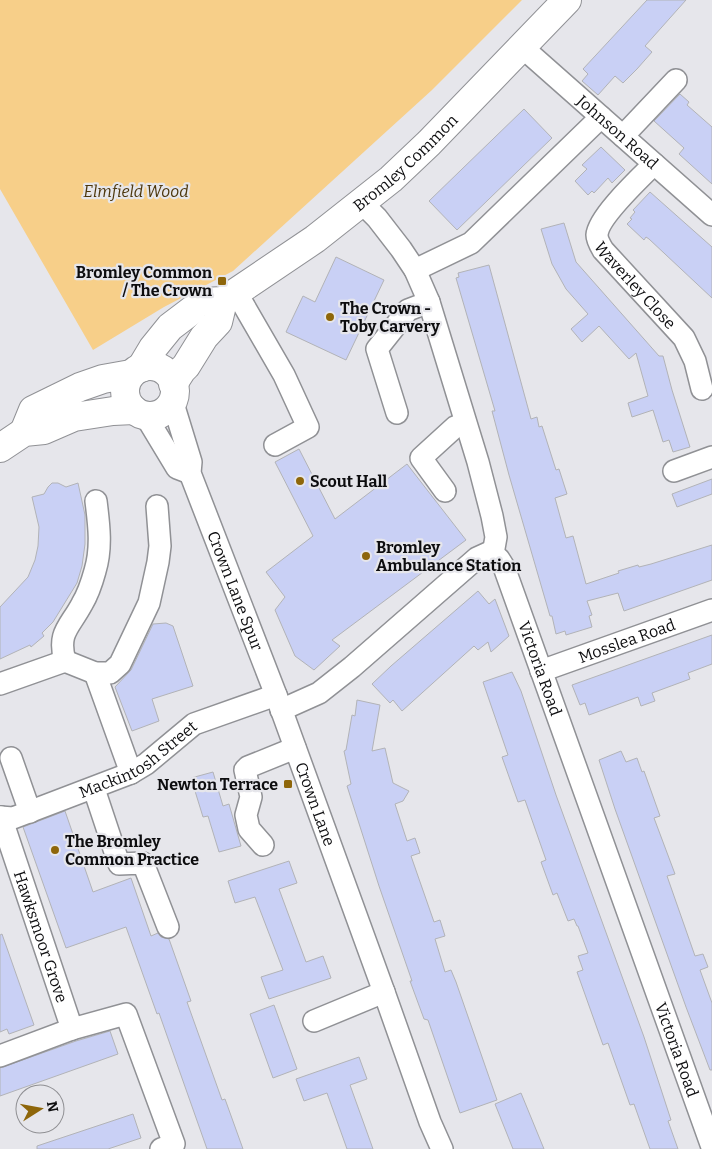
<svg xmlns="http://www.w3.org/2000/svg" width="712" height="1149" font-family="Bitter,serif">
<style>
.green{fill:#f7cf89}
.building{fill:#c9d0f5;stroke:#b2b3b7}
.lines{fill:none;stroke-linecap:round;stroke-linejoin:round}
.minor-casing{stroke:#909195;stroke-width:24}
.major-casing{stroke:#909195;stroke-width:30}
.minor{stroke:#fff;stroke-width:21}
.major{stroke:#fff;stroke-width:28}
.poi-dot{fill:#8e660a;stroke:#e6e6eb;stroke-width:2}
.labels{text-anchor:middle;stroke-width:4.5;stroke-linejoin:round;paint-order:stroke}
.street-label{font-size:16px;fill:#0d0d0f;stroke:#e6e6eb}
.park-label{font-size:16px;font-style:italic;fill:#4d370d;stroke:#e6e6eb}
.poi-label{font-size:16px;font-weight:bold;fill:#0d0d0f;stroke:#e6e6eb;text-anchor:start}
</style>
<rect width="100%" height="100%" fill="#e6e6eb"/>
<!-- green -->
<path class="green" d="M0,0H522L432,90L233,271L164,307L93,350L0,189Z"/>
<!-- building -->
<path class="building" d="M647,0H686L645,46L652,52L637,69L623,83L615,76L598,95L582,81L588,74L583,69Z
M680,94L689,102L687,105L712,127V184L679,154L684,148L654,121Z
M524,109L552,138L457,230L429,201Z
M601,147L625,170L612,183L608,178L594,193L592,191L588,195L575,181L587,169L582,165Z
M650,192L712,247V298L649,239L646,237L644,240L627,224L632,219L630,218L635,212L633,210Z
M564,223L576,262L659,356H663L672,390L690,447L673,452L669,440L663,442L653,410L632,417L628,403L648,396L636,353L629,359L599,326L582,342L571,329L588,314L566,289L552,264L541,229Z
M336,257L384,280L346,360L286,332L303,296L315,302Z
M489,265L531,419L537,417L539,427L542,426L556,470L559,469L567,494L555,498L566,538L573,536L586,584L619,573L618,571L638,565L639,567L651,564L712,545V580L624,611L618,593L587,601L592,615L589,616L592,627L566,635L565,631L556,634L552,616H550L509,475L492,411H495L456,278L459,277L458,273Z
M299,449L335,519L407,464L466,540L332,640L340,646L314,670L295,656L275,610L285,597L266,572L313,536L275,462Z
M712,479V494L677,507L672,494Z
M52,483H58L66,487L78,483L85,515V544L82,566L77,583L53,622L42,633L44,636L31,647L30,645L0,659V607L28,577L35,560L38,546L39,527L32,497L44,494L48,487Z
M478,591L489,604L495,599L509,636L491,652L488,642L478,650L474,646L402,711L393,700L390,703L372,684L391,666Z
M166,623L173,626L193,686L152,699L159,721L132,731L115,687L131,670L153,624Z
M712,635V664L688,673L690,679L652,693L655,701L641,706L638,697L589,715L585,703L580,705L572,685Z
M512,672L521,691L556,795L644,1037L671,1120L668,1121L678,1149H650L634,1104L630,1105L608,1043L603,1045L577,972L583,970L578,956L588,953L578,926H577L574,919L568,921L557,893L553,895L541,862L546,860L525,800L518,802L502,757L508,755L483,682Z
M357,700L380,705L372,751L385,748L393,783L409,791L403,801L395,804L407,841L415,838L420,853L411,856L434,922L440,920L445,936L435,939L445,972L451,970L456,982L497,1100L460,1113L428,1020L424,1019L410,981H412L379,886L347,786L351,784L344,751L346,750L352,715L355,716Z
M621,751L626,762L637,758L642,772L644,771L660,816L654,818L675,874L667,876L695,956L703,954L708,967L700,970L712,1003V1070H710L686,1007L615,809L599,760Z
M213,772L223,806L229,804L241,846L219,852L208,816L203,817L191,778Z
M65,811L93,892L131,878L151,936L158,933L161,937L169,939L191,1001L187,1002L222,1100L225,1099L243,1149H207L159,1013L157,1014L126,927L66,948L23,827Z
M289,861L297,883L279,889L306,962L323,956L331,978L269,999L261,977L283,970L255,897L235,903L228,881Z
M2,934L34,1025L9,1034L7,1029L0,1032V935Z
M274,1005L297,1069L273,1078L250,1014Z
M110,1031L118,1054L0,1096V1068L76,1041Z
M359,1057L367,1079L350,1085L373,1149H347L327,1093L304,1101L296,1079Z
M521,1093L544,1149H513L495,1104Z
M133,1114L141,1138L108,1149H37V1146Z"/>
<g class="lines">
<!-- minor casing -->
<g class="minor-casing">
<g id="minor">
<path id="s1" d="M522,47L712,215"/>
<path d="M623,136L676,80"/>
<path id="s2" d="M654,164C641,177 598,217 597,235C597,240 600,245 603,250L684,338L695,361L702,389"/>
<path d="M362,203L377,218L401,249L415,270L429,302L478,462L492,516L496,537L493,554"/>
<path d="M415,270L471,243L601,117"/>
<path d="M236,292L284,375L308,427L275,445"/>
<path id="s3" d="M172,400L191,462L190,473L276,695L384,992L430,1122L442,1149"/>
<path d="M397,413L377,349L408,310L429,302"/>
<path d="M145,415L177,468L190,473"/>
<path d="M674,471L712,457"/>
<path d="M445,491L421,458L455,427L465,423"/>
<path id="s4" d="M493,554L499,559L504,567L712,1147"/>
<path d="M65,661C57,632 70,627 82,604C88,594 92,582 95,571C102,548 99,525 96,501"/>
<path id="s5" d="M541,671L712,610"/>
<path d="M95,673L131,773"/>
<path d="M0,684L65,661L95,673H110L120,664L149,603L158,562L160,546L157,506"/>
<path d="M281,710L319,693L352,667L477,558L488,553L493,554"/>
<path d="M11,758L30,812"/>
<path d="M94,789L119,864L143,863L168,927"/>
<path id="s6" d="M0,817L13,818L131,773L146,764L194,724L276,695"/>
<path id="s7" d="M1,817L72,1029"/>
<path d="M263,845L249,829L246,815L251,797L245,770L248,767L295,748"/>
<path d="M314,1021L384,992"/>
<path d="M0,1056L72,1029L126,1014L174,1144L161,1149"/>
</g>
</g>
<!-- major casing -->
<g class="major-casing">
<g id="major">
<circle cx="150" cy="391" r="25"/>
<path id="s8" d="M141,368L153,348L170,327L203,302L223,301L315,239L391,179L429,143L567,0"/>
<path d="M173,384L182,370L186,366L204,337L218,322L223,301"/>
<path d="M24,432L33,410L80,387L103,379L131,374"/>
<path d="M0,448L24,432L44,430L74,417L113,411L134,410"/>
</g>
</g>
<!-- minor -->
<use href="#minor" class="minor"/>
<!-- major -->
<use href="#major" class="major"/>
</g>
<!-- markers -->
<g class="poi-dot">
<rect x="217" y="276" width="10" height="10" rx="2.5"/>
<circle cx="330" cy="317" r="5"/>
<circle cx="300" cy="481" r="5"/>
<circle cx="366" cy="556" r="5"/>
<rect x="283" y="779" width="10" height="10" rx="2.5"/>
<circle cx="55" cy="850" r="5"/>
</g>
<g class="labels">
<!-- street labels -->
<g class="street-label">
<text dy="6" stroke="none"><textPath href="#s1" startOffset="128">Johnson Road</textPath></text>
<text dy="6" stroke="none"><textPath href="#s8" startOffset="341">Bromley Common</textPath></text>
<text dy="6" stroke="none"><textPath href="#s2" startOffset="156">Waverley Close</textPath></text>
<text dy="6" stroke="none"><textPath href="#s3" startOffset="202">Crown Lane Spur</textPath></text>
<text dy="6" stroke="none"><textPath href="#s5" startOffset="91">Mosslea Road</textPath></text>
<text dy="6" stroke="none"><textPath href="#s4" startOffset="125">Victoria Road</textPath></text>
<text dy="6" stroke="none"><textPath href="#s6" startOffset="152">Mackintosh Street</textPath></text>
<text dy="6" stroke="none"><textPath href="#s3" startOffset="430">Crown Lane</textPath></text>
<text dy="6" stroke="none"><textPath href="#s7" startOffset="126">Hawksmoor Grove</textPath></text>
<text dy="6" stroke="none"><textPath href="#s4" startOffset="530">Victoria Road</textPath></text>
</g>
<!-- park labels -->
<g class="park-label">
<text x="136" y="197">Elmfield Wood</text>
</g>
<!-- poi labels -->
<g class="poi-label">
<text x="212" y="278" text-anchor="end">Bromley Common<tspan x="212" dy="18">/ The Crown</tspan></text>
<text x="340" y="314">The Crown -<tspan x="340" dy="18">Toby Carvery</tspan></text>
<text x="310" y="487">Scout Hall</text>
<text x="376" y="553">Bromley<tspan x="376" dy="18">Ambulance Station</tspan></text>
<text x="278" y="790" text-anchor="end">Newton Terrace</text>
<text x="65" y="847">The Bromley<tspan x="65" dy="18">Common Practice</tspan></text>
</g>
</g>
<!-- north arrow -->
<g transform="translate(40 1109) rotate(79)"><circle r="24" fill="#e6e6eb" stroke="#8f8f93"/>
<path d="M0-4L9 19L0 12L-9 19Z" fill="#8e660a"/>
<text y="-8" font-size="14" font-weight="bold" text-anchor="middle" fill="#0d0d0f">N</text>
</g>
</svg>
